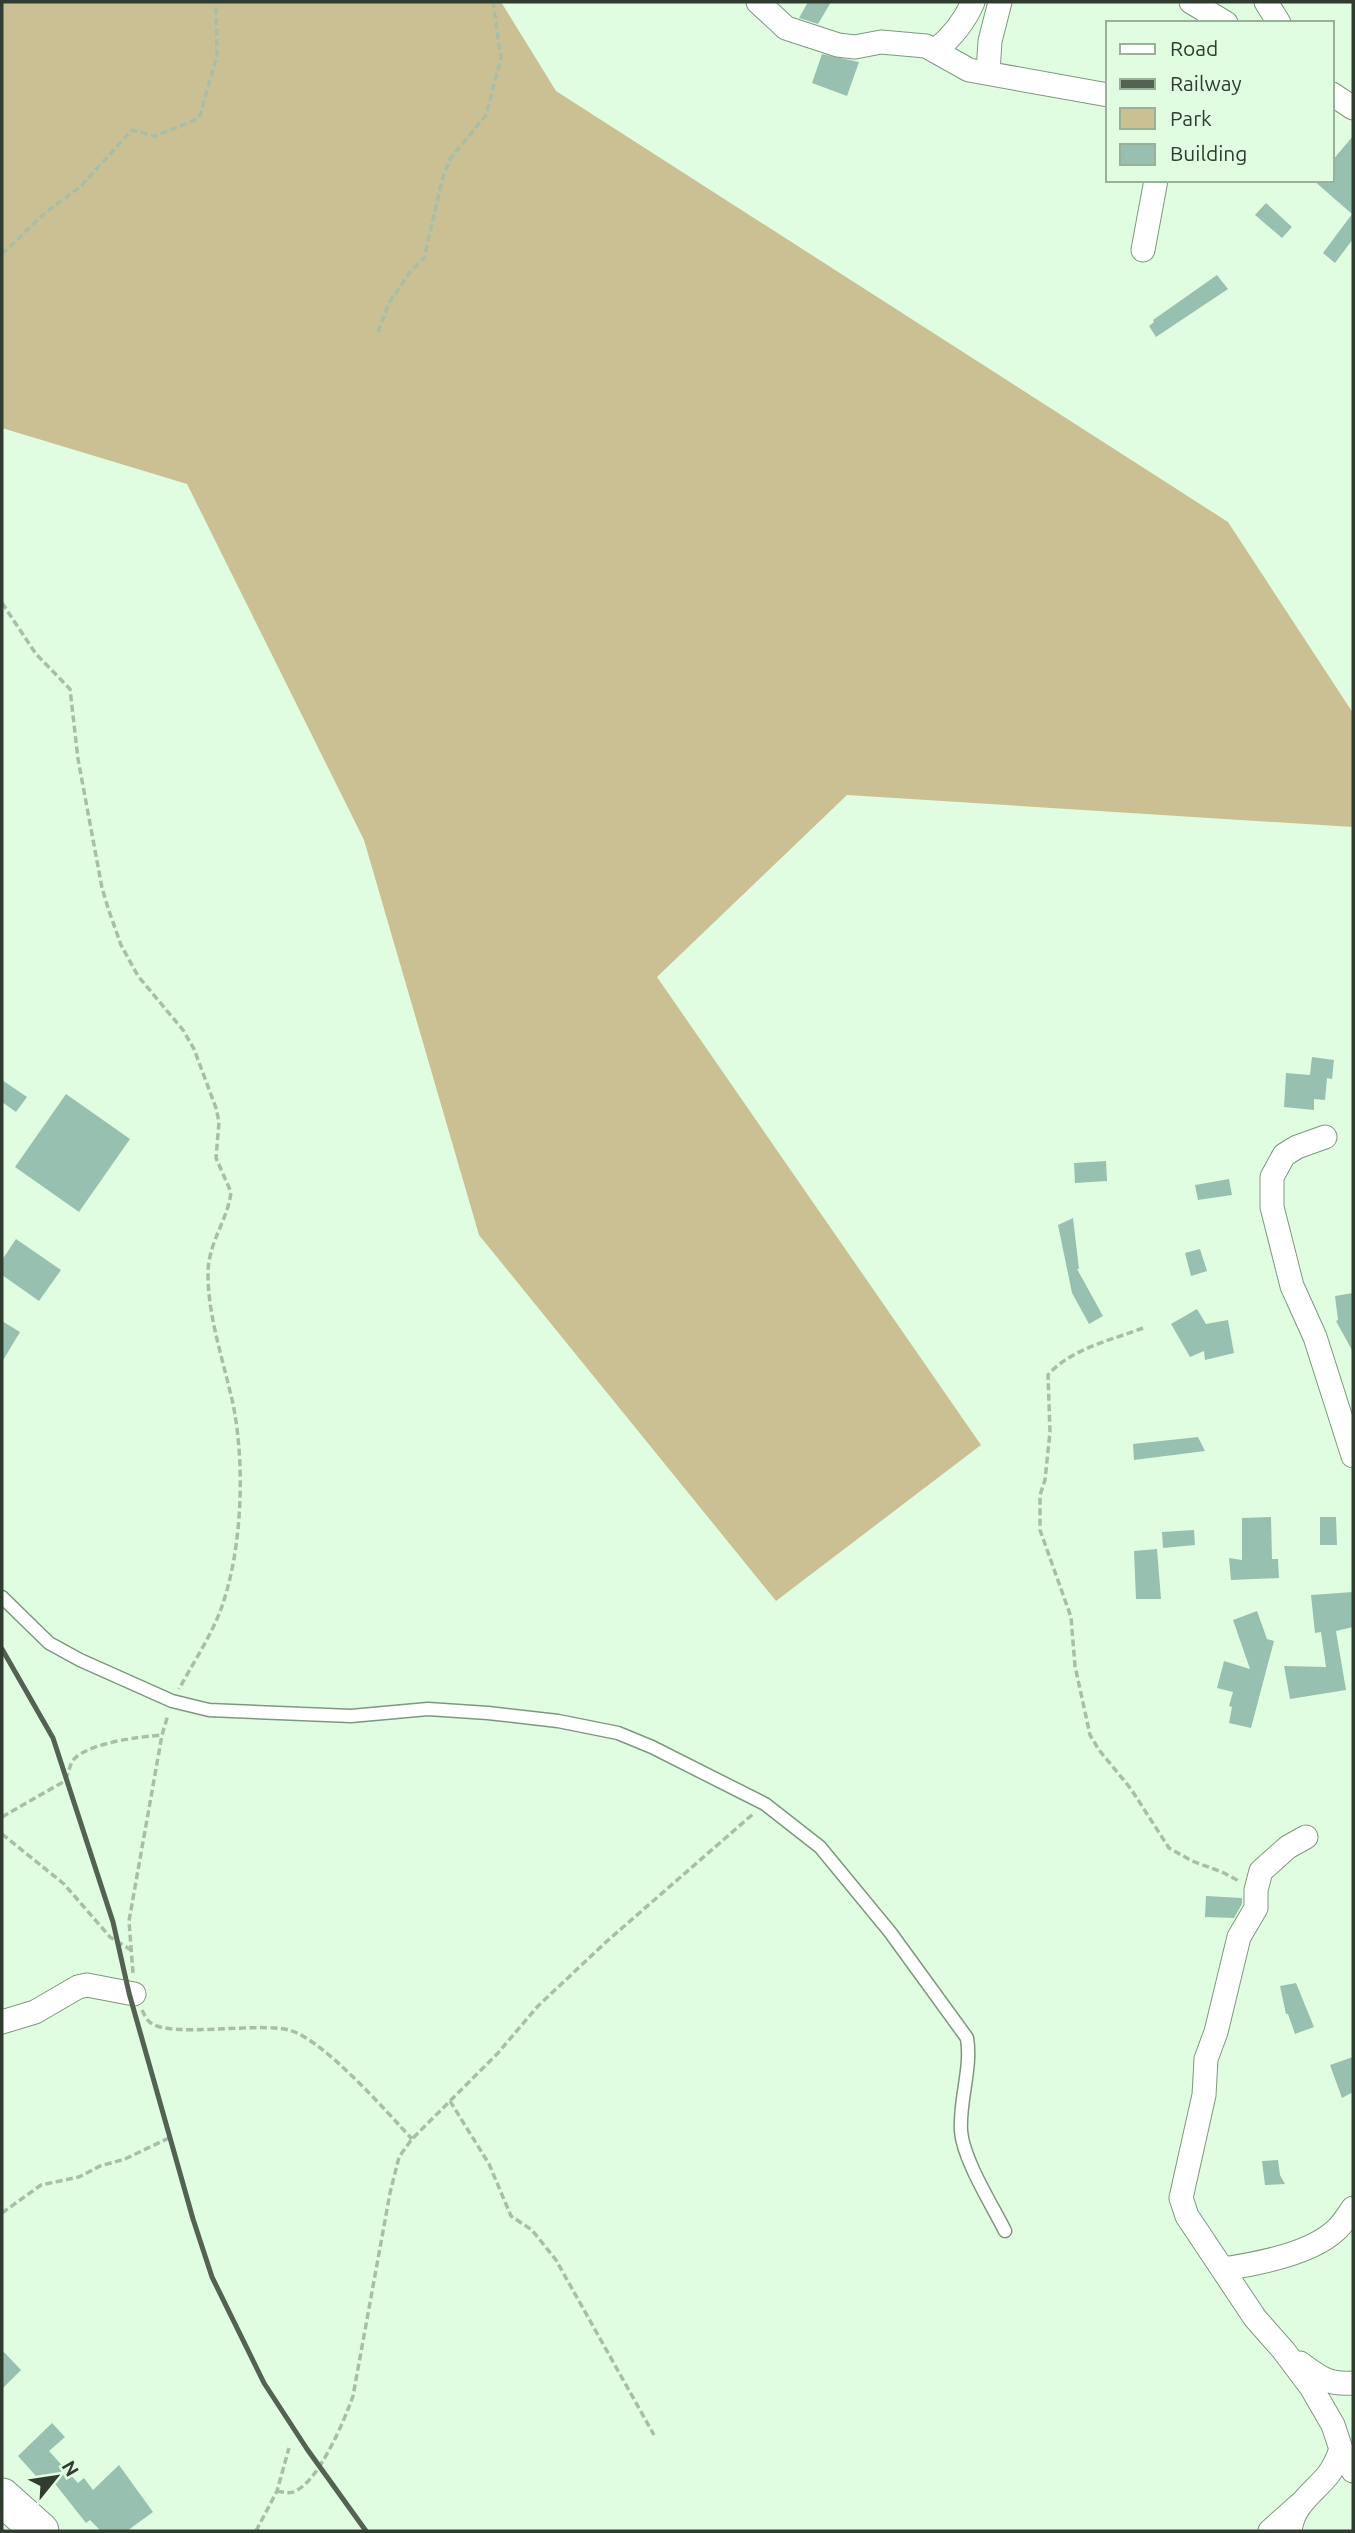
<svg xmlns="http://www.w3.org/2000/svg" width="1355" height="2533" font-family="Ubuntu,sans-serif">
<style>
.green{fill:#cac094}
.building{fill:#98c0b0}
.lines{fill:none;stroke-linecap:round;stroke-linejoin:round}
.lane-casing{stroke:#7e987f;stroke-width:15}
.street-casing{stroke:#7e987f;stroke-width:25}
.primary-casing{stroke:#7e987f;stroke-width:39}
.path{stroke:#a8bea8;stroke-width:3.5;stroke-dasharray:7 3.5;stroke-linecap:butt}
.lane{stroke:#fff;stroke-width:12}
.street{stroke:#fff;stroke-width:23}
.primary{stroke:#fff;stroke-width:37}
.rail{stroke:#546254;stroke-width:5}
</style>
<rect width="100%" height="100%" fill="#e1fde1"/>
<!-- green -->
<path class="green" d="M2,2H501L556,91L1228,522L1353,713V827L847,795L657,977L981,1445L776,1601L479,1235L364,840L187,484L2,428Z"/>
<!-- building -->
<path class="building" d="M808,2H831L818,24L799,18Z
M822,54L859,62L847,96L812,83Z
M1353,136V239L1335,263L1323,253L1352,214L1313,180H1332V161Z
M1266,203L1292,227L1282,238L1255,215Z
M1217,275L1228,289L1156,337L1149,326L1154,322L1153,320Z
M1312,1057L1334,1060L1332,1079L1327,1078L1325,1100L1314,1099V1110L1284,1107L1286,1073L1310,1075Z
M2,1080L27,1097L16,1112L2,1102Z
M66,1094L130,1139L79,1212L15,1167Z
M1106,1161L1107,1181L1075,1183L1074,1163Z
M1229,1179L1232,1195L1198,1200L1195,1185Z
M1073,1218L1079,1269H1077L1103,1316L1089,1324L1072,1293L1058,1225Z
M16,1239L61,1270L39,1301L2,1275V1260Z
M1200,1249L1207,1271L1191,1276L1185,1253Z
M1353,1293V1352L1336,1321L1338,1320L1335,1296Z
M1197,1309L1206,1324L1228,1320L1234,1353L1205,1360L1204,1351L1190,1357L1171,1324Z
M2,1321L20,1332L2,1362Z
M1198,1437L1205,1451L1134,1460L1133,1444Z
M1271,1517L1272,1559H1278L1279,1578L1231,1580L1229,1558L1242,1560V1518Z
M1320,1517H1336L1337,1545H1320Z
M1194,1530L1195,1545L1163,1548L1162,1532Z
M1157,1549L1161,1599H1136L1134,1551Z
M1353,1592V1627L1336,1631L1346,1690L1290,1699L1284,1666L1326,1667L1321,1632L1315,1633L1311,1595Z
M1257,1611L1267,1639L1274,1641L1251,1728L1229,1723L1232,1707L1229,1706L1233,1692L1217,1688L1224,1661L1250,1669L1233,1620Z
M1206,1896L1242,1898V1904L1234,1918L1205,1917Z
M1296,1983L1314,2027L1295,2034L1288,2014H1286L1280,1986Z
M1353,2057V2092L1342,2098L1330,2065Z
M1278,2160L1280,2175L1285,2184L1265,2185L1262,2161Z
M2,2350L21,2370L2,2389Z
M52,2423L65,2437L49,2451L78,2483L84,2478L93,2490L119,2465L153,2512L127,2531H101L90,2520L86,2523L52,2480L45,2486L18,2456Z"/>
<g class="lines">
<!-- lane casing -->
<g class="lane-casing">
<path id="lane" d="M2,1597L49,1643L80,1660L172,1701L209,1710L351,1716L428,1709L488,1713L558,1721L618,1733L652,1747L765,1804L820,1847L890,1932L967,2038C972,2069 959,2100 961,2131C963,2159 992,2205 1005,2231"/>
</g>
<!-- street casing -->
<g class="street-casing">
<path id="street" d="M758,2L786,28L838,45L855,47L881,42L926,46L969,70L1108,95
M1191,2L1226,23
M1266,2L1279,23
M935,51C952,37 965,21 973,2
M988,73L990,41L1000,2
M1332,94L1353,108
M1143,250L1156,180
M1325,1137L1297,1147L1284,1155L1272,1177V1207L1292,1286L1315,1337L1353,1456
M1306,1837L1288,1847L1261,1871L1256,1890V1908L1239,1937L1216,2032L1206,2059L1204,2095L1181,2198L1187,2216L1255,2318L1284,2351L1311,2387L1333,2425L1341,2449L1353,2471
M2,2022L35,2012L78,1987L87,1985L134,1994
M1223,2269C1257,2264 1311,2254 1336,2230C1343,2224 1348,2215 1353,2208
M1300,2363C1319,2377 1328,2385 1353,2383
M1270,2531L1299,2505
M1290,2531C1293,2505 1312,2494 1328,2475C1334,2467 1338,2458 1341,2449"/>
</g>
<!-- primary casing -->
<g class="primary-casing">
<path id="primary" d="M2,2497L40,2531"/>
</g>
<!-- path -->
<path class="path" d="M2,254L46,212L80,187L132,130L155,136L195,120L200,115L217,56L216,2
M378,332L389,303L410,272L424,258L443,177L450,159L486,115L501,58L493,2
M2,603L36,654L70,689L78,759L102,888L109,911L121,945L138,976L183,1030L194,1049L216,1108L219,1122L216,1158L231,1192C228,1220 208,1242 208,1274C208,1319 225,1365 234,1409C245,1469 242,1551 221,1609C211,1636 193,1663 179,1689
M1143,1328C1112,1340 1070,1349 1048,1375L1050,1432L1045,1480L1040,1495V1530L1071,1617L1075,1666L1090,1735L1099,1750L1131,1789L1169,1848L1192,1861L1222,1872L1239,1881
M2,1817L63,1782C70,1775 68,1765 75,1758C93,1742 139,1737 162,1735
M2,1834L64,1884L110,1937L131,1950
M133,1973L129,1921L162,1735L168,1715
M142,2010C144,2014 147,2021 151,2023C171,2038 257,2022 289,2030C323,2039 386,2111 412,2139
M450,2101L489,2164L511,2216L532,2230L556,2260L654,2435
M2,2213L41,2185L79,2177L100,2166L125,2159L171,2137
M277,2491C283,2492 288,2494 293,2492C318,2484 345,2419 353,2396L390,2193L399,2157L412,2139L498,2053L538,2006L606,1942L753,1814
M256,2531L277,2491L289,2448"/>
<!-- lane -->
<use href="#lane" class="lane"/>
<!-- street -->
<use href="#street" class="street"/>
<!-- primary -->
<use href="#primary" class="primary"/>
<!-- rail -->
<path class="rail" d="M2,1649L53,1738L113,1922L129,1993L193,2219L212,2277L264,2383L307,2449L366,2531"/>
</g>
<!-- border -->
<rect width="1355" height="2533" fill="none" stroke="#313c31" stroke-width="7"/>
<!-- legend -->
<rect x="1106" y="21" width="228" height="161" fill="#e1fde1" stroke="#9bb09b" stroke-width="2"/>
<rect x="1120" y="44" width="35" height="10" fill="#ffffff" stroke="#9bb09b" stroke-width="2"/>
<text x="1170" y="56" font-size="21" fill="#313c31">Road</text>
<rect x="1120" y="79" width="35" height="10" fill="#546254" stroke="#9bb09b" stroke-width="2"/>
<text x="1170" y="91" font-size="21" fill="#313c31">Railway</text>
<rect x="1120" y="108" width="35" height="21" fill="#cac094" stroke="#9bb09b" stroke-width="2"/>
<text x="1170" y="126" font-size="21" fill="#313c31">Park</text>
<rect x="1120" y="144" width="35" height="21" fill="#98c0b0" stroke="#9bb09b" stroke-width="2"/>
<text x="1170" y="161" font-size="21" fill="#313c31">Building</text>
<!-- north arrow -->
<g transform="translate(56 2477) rotate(60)" stroke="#e1fde1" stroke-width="5" paint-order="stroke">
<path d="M0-5L12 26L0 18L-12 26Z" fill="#313c31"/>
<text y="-10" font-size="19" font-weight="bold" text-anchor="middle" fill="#313c31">N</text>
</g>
</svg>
